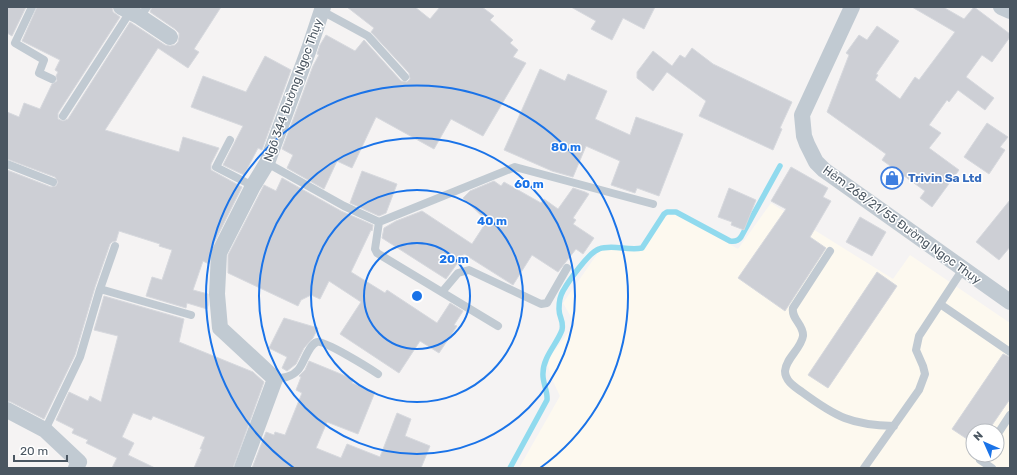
<svg xmlns="http://www.w3.org/2000/svg" width="1017" height="475" font-family="Rubik,sans-serif">
<style>
.commercial{fill:#fdf9ef;fill-rule:evenodd}
.lines{fill:none;stroke-linecap:round;stroke-linejoin:round}
.stream{stroke:#90daee;stroke-width:5.5}
.building{fill:#cdcfd5;stroke:#d7d9de}
.service{stroke:#c1cad2;stroke-width:8}
.minor{stroke:#c1cad2;stroke-width:16}
.ring{fill:none;stroke:#1a73e8;stroke-width:2}
.labels{text-anchor:middle;stroke-width:3;stroke-linejoin:round;paint-order:stroke}
.street-label{font-size:12px;fill:#4a5661;stroke:#fff}
.shop-label{font-size:12px;font-weight:bold;fill:#366cbe;stroke:#fff;text-anchor:start}
.centre{fill:#1a73e8;stroke:#fff;stroke-width:2}
.ring-label{font-size:12px;text-anchor:middle;font-weight:bold;fill:#1a73e8;stroke:#fff;stroke-width:3;stroke-linejoin:round;paint-order:stroke}
</style>
<rect width="100%" height="100%" fill="#f5f3f3"/>
<!-- commercial -->
<path class="commercial" d="M771,203L893,279L910,255L1010,323V468H519L560,396L551,377L548,365L551,355L575,324L563,303L602,247H642L668,209L738,249ZM973,431H997V455H973Z"/>
<g class="lines">
<!-- stream -->
<path class="stream" d="M510,468L547,400C548,391 542,382 543,373C543,357 557,344 562,330C564,320 559,318 559,309C559,304 560,296 563,291C568,282 589,252 599,249C612,244 628,251 642,248L664,214L667,212H676L730,241C735,242 738,241 741,237L780,166"/>
</g>
<!-- building -->
<path class="building" d="M7,7H26L12,36L7,33Z
M37,7H112L113,12L120,17L58,113V119L63,121L68,119L130,22L165,45L170,46L175,45L178,42L179,37V33L175,29L150,12L152,7H221L194,49L199,52L188,68L158,48L105,130L179,152L183,137L219,148L211,164V170L242,187L211,249L209,264L203,261L193,290L208,294V305L207,309L187,303L186,308L146,296L152,277L162,280L172,250L159,246L160,244L119,231L116,241L112,242L110,244L95,287L75,355L44,419L11,402L7,401V170L51,187L56,186L58,182L55,177L7,159V112L19,117L24,103L40,109L52,84L57,81L56,76L58,72L55,70L60,60L22,41Z
M347,7H415L430,19L440,7H482L494,16L490,20L513,40L510,43L518,50L513,57L526,63L483,136L451,119L434,149L376,117L352,168L337,161L324,189L287,168L293,155L282,149L313,66L319,55L317,54L320,45L326,35L355,51L364,40L401,81L407,82L410,79L409,73L371,32L374,28Z
M571,7H655L644,29L623,18L612,40L591,29L596,21Z
M912,7H943L964,19L974,7L1010,34V37L992,62L982,55L966,77L994,98L985,110L958,90L949,102L947,100L929,125L941,133L929,148L959,170L932,207L920,198L925,191L882,160L886,154L827,112L849,55L846,53L859,35L867,40L877,26L899,41L876,74L878,75L875,80L900,99L915,77L919,80L955,32Z
M692,48L713,64L792,102L780,128L782,129L773,150L699,116L706,101L667,72L653,91L637,78V72L653,51L672,66L680,55L685,58Z
M265,56L291,70L262,150L258,148L244,175L223,165L243,126L191,107L203,76L246,92Z
M540,69L565,81L568,74L607,91L595,119L630,135L636,117L683,134L659,196L637,188L635,193L611,185L620,161L586,146L573,177L552,171L504,150Z
M987,123L1008,137L1000,147L1005,150L989,174L964,157Z
M791,167L828,188L823,197L831,201L810,237L826,248L785,311L738,278L786,209L771,201Z
M362,171L397,184L386,213L379,216L350,203Z
M282,178L341,211L373,225L372,231L371,230L351,272L385,293L387,290L437,323L450,303L463,311L454,325L457,326L439,353L420,341L399,373L340,334L361,302L329,281L320,299L311,295L301,300L298,306L228,273V255L261,191L264,185L276,191Z
M494,181L501,186L504,182L541,203L544,199L558,209L573,188L585,192L589,194L573,218L576,220L573,224L594,238L583,254L576,249L558,272L532,255L513,285L464,254L446,279L382,238L384,228L396,221L422,211L472,244L487,221L463,198L470,191Z
M729,188L756,200L744,230L731,225L732,222L718,217Z
M1010,200V247L999,260L976,242Z
M860,217L886,232L872,256L846,242Z
M877,272L897,286L828,388L808,375Z
M104,296L184,319L179,342L253,372L264,382L233,468H194L202,449H200L205,437L153,416L151,420L133,413L122,437L134,443L128,455L155,468H112L117,458L86,443L88,440L72,433L74,429L56,420L69,392L88,401L90,396L101,402L118,336L94,330Z
M284,318L318,328L313,338L304,348L296,364L287,371L282,368L287,357L269,348Z
M1003,354L1010,357V399L988,431H973V443L952,429Z
M309,361L353,379L352,383L375,392L358,434L327,422L316,448L341,458L347,444L380,457L397,413L411,419L405,436L430,446L421,468H252L266,432L274,435L275,432L285,435L302,393L296,390L301,377L299,376L305,370Z"/>
<g class="lines">
<!-- service -->
<path class="service" d="M32,7L15,43L44,60L39,73L52,79
M322,11L368,36L405,77
M140,17L147,7
M63,116L130,12
M230,140L216,167L253,186
M267,163L344,206L379,222L515,167L653,204
M7,164L53,182
M379,222L375,249L377,253L498,326
M830,251L793,308C791,319 804,325 803,336C801,349 786,358 785,371C785,381 795,387 802,392C836,417 851,425 894,426
M100,289L191,315
M442,292L458,273L469,270L541,304L547,303L567,268
M940,304L1010,352
M275,379C283,378 292,377 298,370C304,364 308,345 317,342C324,340 369,368 378,374
M45,430L80,357L100,289L115,246
M997,435L1010,415
M984,455L980,460L992,468
M864,468L919,390L925,374L923,366L916,350L919,336L963,269"/>
<!-- minor -->
<path class="minor" d="M121,7L140,17L170,37
M852,7L802,115L804,136L807,144L816,162L824,170L1010,302
M1001,7L1010,11
M7,410L45,430L79,462L76,468
M242,468L275,379L220,328L217,294L219,253L253,186L267,163L309,49L323,7"/>
</g>
<!-- distance rings -->
<g class="ring">
<circle cx="417" cy="296" r="53"/>
<circle cx="417" cy="296" r="106"/>
<circle cx="417" cy="296" r="158"/>
<path d="M294 468A211 211 0 1 1 540 468"/>
</g>
<!-- icons -->
<defs>
<g id="shop-ring" transform="scale(1.15)"><circle r="9.5" fill="#fff" stroke="#3f7fe0" stroke-width="1.5"/><path d="M-5-2.5h2.3a2.7 3.5 0 0 1 5.4 0H5L5.5 6h-11ZM-1.5-2.5h3a1.5 2.3 0 0 0-3 0Z" fill="#3f7fe0"/></g>
</defs>
<g fill-rule="evenodd">
<use href="#shop-ring" x="892" y="178"/>
</g>
<g class="labels">
<!-- street labels -->
<g class="street-label">
<text transform="translate(293 90) rotate(-70)" y="4">Ngõ 344 Đường Ngọc Thụy</text>
<text transform="translate(902 225) rotate(36)" y="4">Hẻm 268/21/55 Đường Ngọc Thụy</text>
</g>
<!-- shop labels -->
<g class="shop-label">
<text x="908" y="182">Trivin Sa Ltd</text>
</g>
</g>
<circle cx="417" cy="296" r="6" class="centre"/>
<g class="ring-label">
<text x="566" y="151">80 m</text>
<text x="529" y="188">60 m</text>
<text x="492" y="225">40 m</text>
<text x="454" y="263">20 m</text>
</g>
<!-- border -->
<rect width="1017" height="475" fill="none" stroke="#4a5661" stroke-width="16"/>
<!-- north arrow -->
<g transform="translate(985 443) rotate(315)"><circle r="19" fill="#ffffff" stroke="#b7bbc0"/>
<path d="M0-3L7 15L0 10L-7 15Z" fill="#1a73e8"/>
<text y="-6" font-size="11" font-weight="bold" text-anchor="middle" fill="#4a5661">N</text>
</g>
<!-- scale -->
<path d="M14 455v6h53v-6" fill="none" stroke="#4a5661" stroke-width="2"/>
<text x="20" y="455" font-size="12" fill="#4a5661" stroke="#ffffff" stroke-width="3" paint-order="stroke">20 m</text>
</svg>
